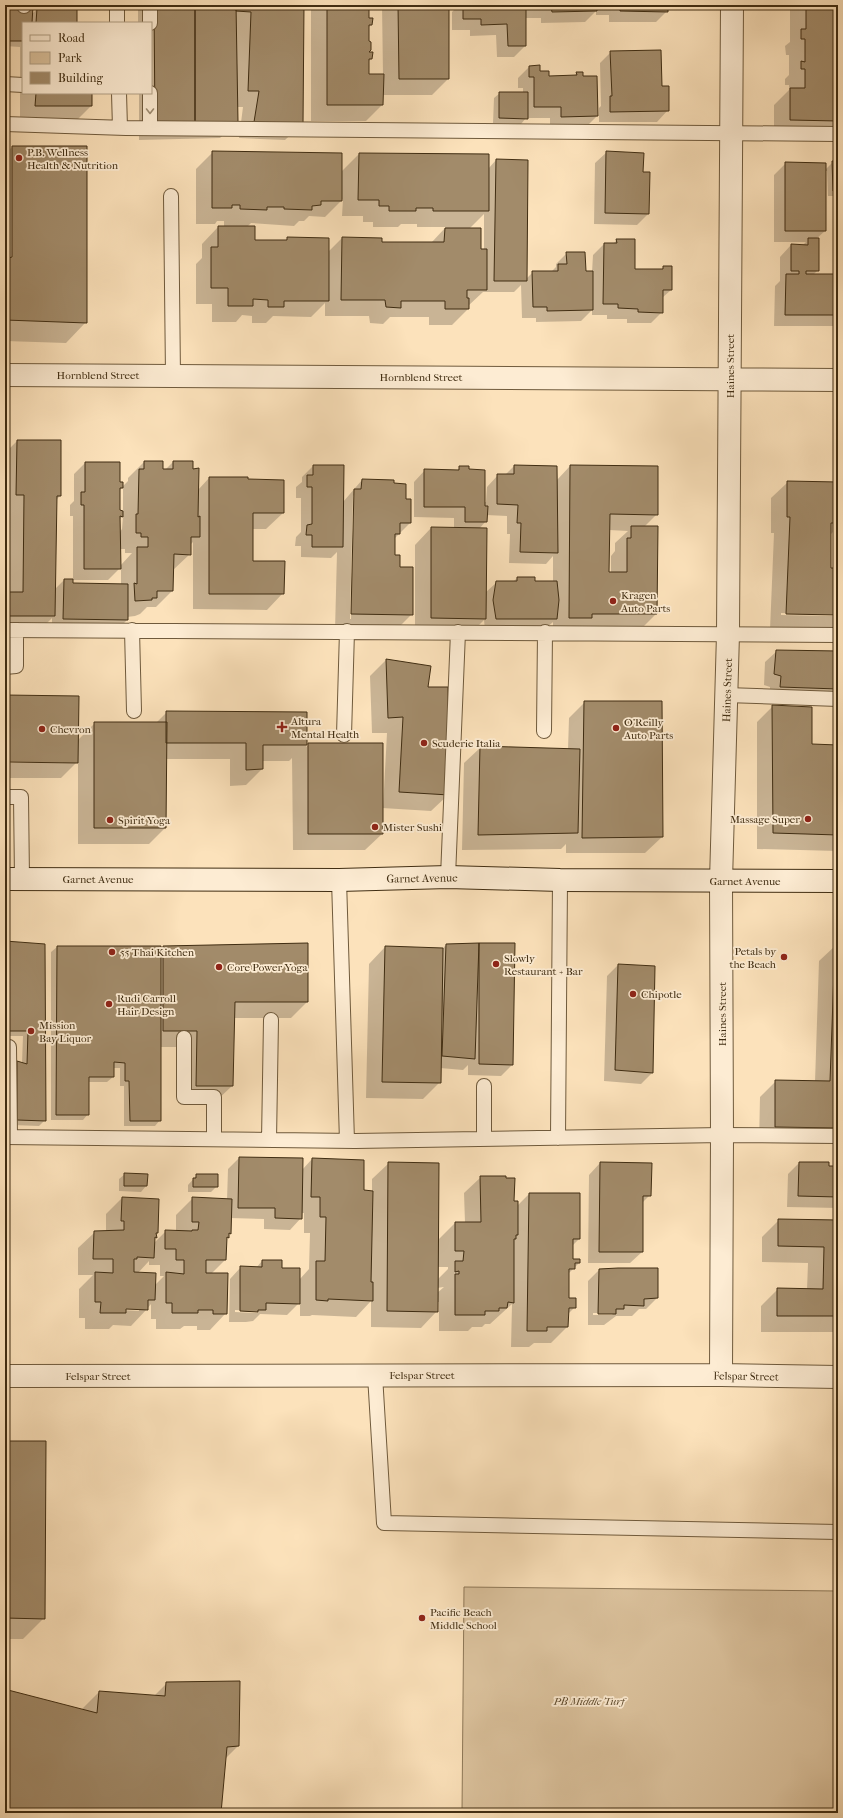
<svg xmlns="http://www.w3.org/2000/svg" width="843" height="1818" font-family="'IM FELL French Canon',serif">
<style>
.green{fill:#dcc39e;stroke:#8e7858}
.shadow{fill:#0003;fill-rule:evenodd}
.building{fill:#a28b6a;stroke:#402d12}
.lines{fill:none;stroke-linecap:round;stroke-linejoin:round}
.lane-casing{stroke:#6f5a3c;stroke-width:16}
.street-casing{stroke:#6f5a3c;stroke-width:24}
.secondary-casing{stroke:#402d12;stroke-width:24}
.lane{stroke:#fdecd3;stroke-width:14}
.street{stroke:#fdecd3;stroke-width:22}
.secondary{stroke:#fdecd3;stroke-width:22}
.oneway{stroke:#9e8c72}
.poi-dot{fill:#8f2418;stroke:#fdecd3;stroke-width:1.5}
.labels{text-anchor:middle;stroke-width:3.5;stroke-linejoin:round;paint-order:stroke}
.poi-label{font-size:11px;fill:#402d12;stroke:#fdecd3;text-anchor:start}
.street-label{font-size:11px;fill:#402d12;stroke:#fdecd3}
.park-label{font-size:11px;font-style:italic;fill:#5f4b2e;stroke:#fdecd3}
</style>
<rect width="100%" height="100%" fill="#fce2bb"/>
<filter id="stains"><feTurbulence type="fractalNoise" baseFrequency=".005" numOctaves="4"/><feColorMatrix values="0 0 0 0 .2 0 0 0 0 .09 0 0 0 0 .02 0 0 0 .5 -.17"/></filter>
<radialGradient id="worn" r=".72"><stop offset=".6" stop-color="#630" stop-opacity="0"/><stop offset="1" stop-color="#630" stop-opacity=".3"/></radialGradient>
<!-- green -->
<path class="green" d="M464,1587L838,1591V1813H462Z"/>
<!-- shadow -->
<path class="shadow" d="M138,5H303L302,124L285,140L239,138L243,107H236L237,122L220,138L139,140V93H151V23H138Z
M311,5H368V20L371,25L368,28L367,53L371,59L368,62V75H383L382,5H448V79L432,95H382V105L366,121H311Z
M454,5H667V11L656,22H609V15H596V11L585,22L541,23V18H525V46L514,57H497L496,35L470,36V30H452V12L454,10Z
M790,5H838V129L774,136V105L789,90V85H785V79L789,75V55H786L785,46L790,42Z
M5,7L31,15L37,9L76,10V23H23V93H91V106L75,122L20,121V47L5,46Z
M611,52L661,87L668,110L657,122H599V108L601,106L600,63Z
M529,67L548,77L574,76L577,73L597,116L586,127L550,128V118H526L521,124L493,123L494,98L500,93H523V88H518V78Z
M12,147H86V322L66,343L5,341V154Z
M213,152L341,172L359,154L488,169L496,160L526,279L533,272H551L556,267V264L567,253L585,272H592L593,255L604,244H613L617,240L634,270H661L664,267L671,290L662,298V312L651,323H627V319H607V315H592V310L581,321L536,322V318H522L521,285L514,292H483L468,306V309L452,325H429V317H390L383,324L370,323L369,316H325V303L311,317L273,316L266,323H252V316L242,315L236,322H212V304H196V264L202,258V244L218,227H224V221H217L215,224H196V169ZM343,199L342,216H363V222H373V227H398L401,224H417V227H446L431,243H381L342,238L328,252L288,238L285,241H254L247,227L251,223L294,226L299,221H304L309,216L325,217ZM484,214V250H480L469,229Z
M607,152L642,173L648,214L637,225L594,224L595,163Z
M833,162H838V196H828L827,171H825V231L816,239L818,270L813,275H838V326H774L775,286L780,281V257L791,245L802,246L806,242H774V175L786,163L825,170Z
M17,441L60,496L56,500L55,589L64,580L72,584L121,585V567L108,580H73V516H70V505L74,501V474L85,463L119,483L122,487L128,481V478L144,462L162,470H165L173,462L192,470L198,490L209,478L283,513L266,529H252V562L283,593L267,610L193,609V542L190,545V554L172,571V591L156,607H147L140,614L135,616L127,617V620L116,631L52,630V618L38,632H5L8,511H5V453ZM123,487V512L119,511V491ZM123,516L122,529L120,532V519ZM120,549H125V553H132L120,566Z
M313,466H343V502L362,480L393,484L405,500L410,523L394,539V556L399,568L412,614L395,631L335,630L337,552L331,558L301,557V546H295L296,537L301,532V498H296V487L302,482V477ZM355,494L351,619H350L353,496Z
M514,466L557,480L570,466L657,514L644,527L656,614L640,630L553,634V622L544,630H485L484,620L469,635L415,634V545L431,528H454V518L414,517V482L425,470L457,471L460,467L484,502H486L487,487L498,475H505ZM486,515L507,516V534H510L509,563L546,564L553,556V582H534L517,578L513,582H497L485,593L479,529L486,521ZM609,530L628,531L615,543V551L611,556V573H608Z
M788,482L838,483V527L830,535V569H838V626L832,632L770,630L774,533H771V498ZM781,613L834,614V616L781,615Z
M777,651L838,652V701L770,698V687L764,685L765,662Z
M386,660L427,688L448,795L431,811L382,808V834L365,850H293L292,758L289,761H262V769L246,785L230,786V759H165V828L149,844H78V761L61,778H5V763H63V761H5V696L78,740L95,723H156L167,712L306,713V747L309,744L383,808L387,733H372L370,676Z
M585,702L662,837L645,853H566V844L561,849L462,850L464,763L481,747L568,749L569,718Z
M773,706L812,745L838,746V851L757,849V722Z
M5,942L44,945L45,1120L39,1126L12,1125V1067L18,1062L22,1063L23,1036H5Z
M514,944L512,1065L501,1076L468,1075V1065L463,1070L440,1068V1082L423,1099L366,1098L369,964L385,947L442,949L446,945Z
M836,945H838V1144L759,1143L760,1097L776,1081L815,1082L819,961Z
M57,947H160V950L163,947L307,1002L291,1018H234L232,1086L215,1102H180L181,1047H160V1120L155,1126H124V1086H120V1068H113V1077L107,1082H88V1114L83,1120H51V952Z
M618,965L652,1073L641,1084L604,1081L607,976Z
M239,1158L302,1170L312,1159L363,1191L372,1192V1179L389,1163L437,1241L455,1223H465L464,1193L481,1177L517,1206L529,1194L579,1239L572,1246V1260L579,1263L568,1274V1299L575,1307L567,1315V1327L551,1343H534L529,1347H511L512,1304L490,1324H485L482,1327H472L468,1331H439V1302H437V1311L421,1328L371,1327V1301L356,1317L312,1315L310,1316H300V1302L287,1315L260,1314L253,1321L246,1322H229L230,1279L241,1267L256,1268L262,1261L299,1280L309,1269L310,1233H304V1213H301V1218L290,1230L264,1229V1219L230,1218V1233L226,1239L225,1260L211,1274L226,1313L210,1330H197V1326H184L180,1329H156V1319H151V1304L147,1309L131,1326L113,1325L109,1329H85V1318H79V1289L93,1275H78V1248L95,1232L106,1231V1214L122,1198L157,1233L154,1243L166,1231L176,1232V1215L193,1198L227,1200L228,1169ZM149,1261V1265H160V1276H164L155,1285L138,1273ZM437,1267H448V1269L437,1280ZM444,1287L437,1293V1288ZM121,1308L139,1309V1311L121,1310ZM235,1310L259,1311L257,1313L235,1312Z
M600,1163L650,1195L642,1203V1252L630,1263H588L589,1175Z
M799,1163L838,1167V1208L787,1207L788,1174Z
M125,1174L147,1175L146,1186L141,1192L119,1191V1179Z
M197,1175L217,1186L211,1192H188V1185Z
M779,1220L838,1221V1327L833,1332H761V1306L778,1289L807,1290L808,1263L762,1262V1237Z
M657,1269V1298L646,1309H639L632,1316H616L604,1325H588V1281L599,1270ZM593,1313H614L612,1315H593Z
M5,1442L44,1618L23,1639H5Z
M167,1683L238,1746L225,1759L220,1813H5V1694L8,1691L81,1710L99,1692L154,1696Z"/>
<!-- building -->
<path class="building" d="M154,5H195V122L155,124Z
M195,5H236L238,122H195Z
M236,5H304L303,124L254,122L259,91H248L251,12L236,11Z
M327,5H369V18H373L372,25H369V41L371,42V50L369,52H373L372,59H369V74H384L383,105H327Z
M398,5H449V79H399Z
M463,5H526V46H508L507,24L481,25V19H463Z
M536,5H597V11L552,12L551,7L536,8Z
M620,5H668V12L620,11Z
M806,5H838V121L790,120V88H805V69H801V61L805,62V39H801V29H806Z
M5,6H33L32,23H23V41H5Z
M37,8L77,9V23H36Z
M661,50L662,86H669V111L610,112V96H612L610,51Z
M540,65V71H549V76L577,75L576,72H583V76H597L598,116L561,117V107H534V77H529V66Z
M499,92H528V119L499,118Z
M36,93H92V106H35Z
M12,146H87V323L5,320V259L12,257Z
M212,151L342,153V201H321V205L312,206V210L284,209V207H267V210L240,209V205H232V208H212Z
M606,151L644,153L643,172H650L649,214L605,213Z
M359,153L489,154V211H433V208H416V211H389V206H379V200H358Z
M496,159L528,160L527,281H494Z
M832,161H838V191H833Z
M785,162L826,163V231H785Z
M218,226H255V240H287V237L329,238V301H284V307H268V300L253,299V306H228V288H211V247H218Z
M445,228H481V249H487V290H467V298H469V309H445V301H401V308L386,307L385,300H341L342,237L382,238V242H444Z
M808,238H819V271H806V274H838V315H785L786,274H799V271H791V244L808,245Z
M616,239H635V269H663V266H672V290H663V313L638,312V309L618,308V304H603L604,243H617Z
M566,252H585L586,271H593V310L547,311V307H533L532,271H558V264H567Z
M17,440H61V496H57L55,616H5V592H23L24,495H16Z
M144,461H163V469H173V461H193V469L199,468L198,517L200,516V537H191V555L174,554L173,591H157V598H152V600L135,601L134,583L137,584V547H148V537H141V533H136V514H138L139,469H144Z
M85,462H120V482H123V488H120V510L123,511V517L120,516L121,569H84V505H81V492H85Z
M313,465H344L343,547H312V535H306L307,525L312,524V487H307V475H313Z
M514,465L557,466L558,553L520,552L521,523H517L518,505L497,504V474H514Z
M570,465L658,466V515L610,514L609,572H627V538H631V526H658L657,614H592V618H569Z
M459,466H469V469L485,470V506H488L487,522H465V507H424V469L459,470Z
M209,477H248V479L284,480V513H253V561H285L284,594H209Z
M362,479L394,480V483L406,484V499H411V523H400V534H395V555H400V567H413V615L351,614L354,489H361Z
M787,481L838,482V523H831V568H838V615L786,614L790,517H787Z
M431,527L487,528L486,619L431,618Z
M517,577H535V581H557L559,600L557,619H496L493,600L496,581H517Z
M64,579H73V583L128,584V620L63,619Z
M776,650L838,651V689L780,687L781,676L774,674Z
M386,659L431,666L428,687H448L449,795L399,792L403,717L388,718Z
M5,695L79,696L78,763L5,762Z
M584,701H662L663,837L582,838Z
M772,705L812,707V744L838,745V835L773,833Z
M166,711L307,712V745H263V769L246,770V743H166Z
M94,722H167L166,828H94Z
M308,743H383V834H308Z
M480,746L580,749L578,833L478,835Z
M5,941L45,944L46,1121L17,1120V1061L27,1064L28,1031H5Z
M308,943V1002H235L233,1086H196L197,1031H163V946Z
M479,943H515L513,1065L479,1064Z
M479,943L475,1059L442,1056L446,944Z
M835,944H838V1128L775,1127V1080L830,1081Z
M57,946H161V1121H130L129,1081H125V1063L114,1062V1077H89V1115H56Z
M385,946L443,948L441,1083L382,1082Z
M618,964L655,966L653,1073L615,1070Z
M239,1157L303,1158L302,1219L275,1218V1208H238Z
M312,1158L364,1160V1190L373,1191L371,1282H373V1301L328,1299V1301L316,1300V1261H325L326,1217H320V1197H311Z
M388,1162L439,1163L438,1312L387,1311Z
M600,1162L652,1163L651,1196H643V1252H599Z
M799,1162H829V1166H838V1197L798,1196Z
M124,1173L148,1174L147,1186H124Z
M196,1174H218V1187H193V1178H196Z
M480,1176H506V1178H515L514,1201H518V1235H516V1239H514V1303L508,1302L507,1308H499V1311H485V1315H455V1274H459V1271L455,1272V1261H463L464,1251H455V1222H481Z
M529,1193H580V1239H573V1259H580V1263H575V1269H569V1298H576V1308H569L568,1327H547V1331H527Z
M122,1197L159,1199L158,1233H156L157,1238L155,1237L154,1258L137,1257V1259H134V1272L156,1273L155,1300H148V1310L126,1309V1313H100L101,1302H95V1272L113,1273V1259H93L94,1231L124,1230V1221H121Z
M192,1197L232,1199L231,1234L229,1233V1238L227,1237L226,1260H206V1273H228L227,1314H213V1310H198V1313H172V1303H166V1272L184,1274V1260H176V1249H165V1230L192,1231V1230H198L199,1222H192Z
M778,1219L838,1220V1316H777V1288L823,1289L824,1247L778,1246Z
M262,1260H282V1268H300V1304L266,1303V1310H258V1312L240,1311V1266L262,1267Z
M618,1268H658V1298L644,1299V1306L624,1305V1309H616V1314H598L599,1269Z
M5,1441H46L45,1619L5,1618Z
M240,1681L239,1746L227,1747L221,1813H6L5,1708L8,1690L97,1713L99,1691L165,1696L166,1682Z"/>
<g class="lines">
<!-- lane casing -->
<g class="lane-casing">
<path id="lane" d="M24,5V6
M117,5V23
M150,23V5
M5,84L23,85
M119,93L120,128
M5,124L126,128L838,134
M150,128V93
M171,196L173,376
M5,630L838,635
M132,630L134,711
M5,667L16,666V630
M726,695L838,699
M544,731L545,632
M344,735L347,631
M5,797H21L22,879
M448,877L458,632
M339,880L347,1141
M184,1038V1097H214V1139
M9,1047L10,1137
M5,1137L355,1141L722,1135L838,1136
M558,1138L560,880
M484,1139V1086
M269,1140L271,1020
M375,1375L384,1523L838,1532"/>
</g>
<!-- street casing -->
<g class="street-casing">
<path id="street" d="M5,375L838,380
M721,1375L722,1135L721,881L728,634L732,5
M5,1376L721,1375L838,1377"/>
</g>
<!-- secondary casing -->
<g class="secondary-casing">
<path id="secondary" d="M5,879L339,880L448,877L560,880L838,881"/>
</g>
<!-- lane -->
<use href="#lane" class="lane"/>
<!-- street -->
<use href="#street" class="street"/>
<!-- secondary -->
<use href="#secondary" class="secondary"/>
</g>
<!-- one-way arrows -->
<defs><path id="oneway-chevron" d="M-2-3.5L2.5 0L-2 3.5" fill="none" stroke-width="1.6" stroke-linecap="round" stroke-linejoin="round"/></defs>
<use class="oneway" href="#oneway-chevron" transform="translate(150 111) rotate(90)"/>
<!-- markers -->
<g class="poi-dot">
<circle cx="19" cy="158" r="4"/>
<circle cx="613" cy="601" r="4"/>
<path d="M280 721h4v4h4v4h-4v4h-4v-4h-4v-4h4z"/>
<circle cx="616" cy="728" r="4"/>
<circle cx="42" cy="729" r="4"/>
<circle cx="424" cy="743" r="4"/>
<circle cx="808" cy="819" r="4"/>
<circle cx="110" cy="820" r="4"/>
<circle cx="375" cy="827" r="4"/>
<circle cx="112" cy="952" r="4"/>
<circle cx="784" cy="957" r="4"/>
<circle cx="496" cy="964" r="4"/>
<circle cx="219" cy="967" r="4"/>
<circle cx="633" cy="994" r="4"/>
<circle cx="109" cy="1004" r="4"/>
<circle cx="31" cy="1031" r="4"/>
<circle cx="422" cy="1618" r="4"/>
</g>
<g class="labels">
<!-- poi labels -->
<g class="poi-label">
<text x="27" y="156">P.B. Wellness<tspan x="27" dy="13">Health &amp; Nutrition</tspan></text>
<text x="621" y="599">Kragen<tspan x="621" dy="13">Auto Parts</tspan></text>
<text x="291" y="725">Altura<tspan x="291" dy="13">Mental Health</tspan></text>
<text x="624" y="726">O'Reilly<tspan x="624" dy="13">Auto Parts</tspan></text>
<text x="50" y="733">Chevron</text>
<text x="432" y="747">Scuderie Italia</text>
<text x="800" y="823" text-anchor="end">Massage Super</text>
<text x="118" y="824">Spirit Yoga</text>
<text x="383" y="831">Mister Sushi</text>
<text x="776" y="955" text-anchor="end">Petals by<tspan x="776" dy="13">the Beach</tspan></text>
<text x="120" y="956">55 Thai Kitchen</text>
<text x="504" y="962">Slowly<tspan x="504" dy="13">Restaurant + Bar</tspan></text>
<text x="227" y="971">Core Power Yoga</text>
<text x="641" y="998">Chipotle</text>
<text x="117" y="1002">Rudi Carroll<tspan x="117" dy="13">Hair Design</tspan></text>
<text x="39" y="1029">Mission<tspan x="39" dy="13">Bay Liquor</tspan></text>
<text x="430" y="1616">Pacific Beach<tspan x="430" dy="13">Middle School</tspan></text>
</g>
<!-- street labels -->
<g class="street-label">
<text transform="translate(730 366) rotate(-90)" y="4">Haines Street</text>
<text x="98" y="379">Hornblend Street</text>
<text x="421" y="381">Hornblend Street</text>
<text transform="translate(727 690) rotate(-88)" y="4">Haines Street</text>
<text transform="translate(422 878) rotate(-1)" y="4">Garnet Avenue</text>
<text x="98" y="883">Garnet Avenue</text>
<text x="745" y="885">Garnet Avenue</text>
<text transform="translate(722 1014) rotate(-90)" y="4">Haines Street</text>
<text x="422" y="1379">Felspar Street</text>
<text x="98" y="1380">Felspar Street</text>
<text transform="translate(746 1376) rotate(1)" y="4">Felspar Street</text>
</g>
<!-- park labels -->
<g class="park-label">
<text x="589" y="1705">PB Middle Turf</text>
</g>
</g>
<!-- margin -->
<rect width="843" height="1818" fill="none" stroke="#fce2bb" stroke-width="20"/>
<rect x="6" y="6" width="831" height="1806" fill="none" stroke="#402d12" stroke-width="2"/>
<rect x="10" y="10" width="823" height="1798" fill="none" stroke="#402d12"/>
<!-- legend -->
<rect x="22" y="22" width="130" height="72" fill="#fdecd3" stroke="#b1a086"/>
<rect x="30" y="35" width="20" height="6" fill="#fdecd3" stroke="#b1a086"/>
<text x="58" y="42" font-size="12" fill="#402d12">Road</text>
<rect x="30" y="52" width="20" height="12" fill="#dcc39e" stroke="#b1a086"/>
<text x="58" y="62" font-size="12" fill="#402d12">Park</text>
<rect x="30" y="72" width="20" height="12" fill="#a28b6a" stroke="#b1a086"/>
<text x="58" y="82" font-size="12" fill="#402d12">Building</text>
<rect width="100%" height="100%" filter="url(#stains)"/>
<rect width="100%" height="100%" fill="url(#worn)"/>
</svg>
